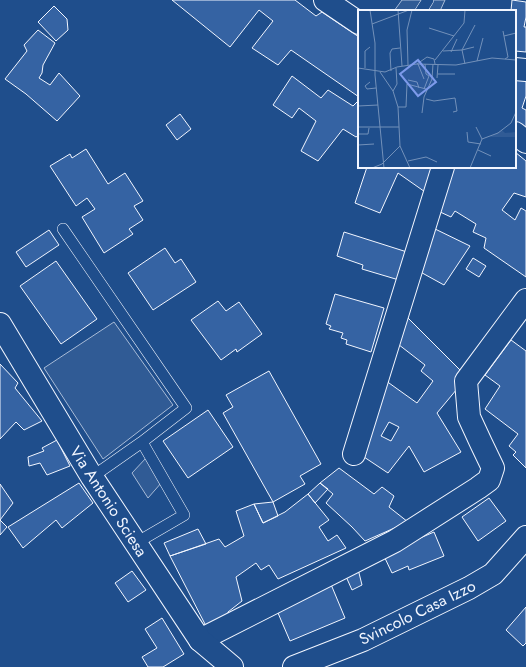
<svg xmlns="http://www.w3.org/2000/svg" width="526" height="667" font-family="Jost,sans-serif">
<style>
.built{fill:#305b95;stroke:#a8bbd7}
.building{fill:#3563a3;stroke:#f2f6ff;fill-rule:evenodd}
.lines{fill:none;stroke-linecap:round;stroke-linejoin:round}
.lane-casing{stroke:#f2f6ff;stroke-width:12}
.street-casing{stroke:#f2f6ff;stroke-width:24}
.secondary-casing{stroke:#f2f6ff;stroke-width:24}
.lane{stroke:#1f4e8c;stroke-width:11}
.street{stroke:#1f4e8c;stroke-width:22}
.secondary{stroke:#1f4e8c;stroke-width:22}
.labels{text-anchor:middle;stroke-width:3;stroke-linejoin:round;paint-order:stroke}
.street-label{font-size:16px;fill:#f2f6ff;stroke:#1f4e8c}
.inset-road{fill:none;stroke:#7391ba;stroke-width:1}
.view{fill:#7d9aea;fill-opacity:0.15;stroke:#7d9aea;stroke-width:2}
.inset-edge{fill:none;stroke:#f2f6ff;stroke-width:2}
</style>
<rect width="100%" height="100%" fill="#1f4e8c"/>
<!-- built -->
<path class="built" d="M402,0H445L440,11H394Z
M114,322L173,405L103,459L44,368Z
M146,458L162,482L148,498L132,473Z"/>
<!-- building -->
<path class="building" d="M172,0H295L316,16L322,12L359,37V97L291,50L278,65L252,48L273,21L259,10L230,47Z
M512,0L526,2V17L524,27H526V52L515,51V11H511Z
M54,6L67,19L68,30L56,41L38,22Z
M38,30L55,43L43,65L42,73L39,78L50,85L59,73L80,96L57,121L26,94L5,79L27,51L24,45Z
M292,76L321,98L328,90L353,106L359,100V135L356,137L343,129L318,161L301,151L316,121L299,108L292,118L273,105Z
M515,79L526,80V96L522,108L526,110V132L515,124Z
M180,114L191,129L177,140L166,125Z
M86,149L108,184L125,173L143,201L134,206L143,220L129,229L133,234L104,253L82,217L95,209L87,198L76,206L50,166L70,154L72,158Z
M515,152L526,161V197L514,193L502,210L515,220L521,208L526,211V277L484,248L486,238L473,232L476,224L455,211L451,217L438,211L451,167H515Z
M367,167H437L428,194L398,173L380,213L355,203Z
M431,227L470,246L444,285L415,269Z
M49,230L59,245L26,267L16,252Z
M344,232L407,252L399,280L362,269L363,265L337,256Z
M165,248L175,263L181,259L196,282L153,310L128,273Z
M473,258L486,266L479,277L466,269Z
M56,261L97,319L61,344L20,286Z
M335,294L384,308L371,352L346,344L347,340L341,338L343,333L329,329L331,326L326,324Z
M218,301L226,311L239,302L262,334L237,352L236,349L221,360L191,320Z
M404,314L467,377L437,413L461,452L424,472L409,446L388,473L358,453L382,378L417,403L433,381L421,371L425,365L394,341L404,331L399,328ZM389,422L399,427L391,441L381,436Z
M511,340L526,351V468L513,455L516,452L509,446L518,434L485,409L500,386L485,375Z
M0,364L18,383L15,388L42,421L24,430L16,422L0,439Z
M269,371L321,464L300,476L305,484L273,502L223,413L233,407L226,395Z
M208,410L233,447L188,478L163,441Z
M57,440L70,466L47,475L40,463L29,466L28,457L44,451L42,448Z
M339,468L374,494L382,487L394,496L389,507L408,522L365,541L352,527L326,503L333,494L320,483Z
M79,483L93,503L62,528L56,520L23,548L8,527Z
M320,483L328,489L315,503L308,494Z
M0,484L13,503L0,520L7,527L0,535Z
M308,494L329,520L319,527L328,541L337,535L346,548L278,579L269,565L261,570L256,563L236,577L242,601L228,612V618L206,626L170,556L219,539L225,547L244,536L236,511L254,504L263,523L285,512Z
M489,498L506,521L478,541L462,517Z
M273,502L278,516L263,523L254,504Z
M198,529L206,544L170,556L164,543Z
M434,532L444,556L409,570L408,566L392,573L383,554Z
M358,569L362,585L352,590L344,572Z
M132,571L146,590L128,602L115,583Z
M330,582L345,618L290,641L275,606Z
M526,607V643L523,646L506,630Z
M162,618L184,654L163,667H148L142,657L157,648L145,629Z"/>
<g class="lines">
<!-- lane casing -->
<g class="lane-casing">
<path id="lane" d="M421,11L428,0
M63,229L186,408L142,442L184,515L136,543
M92,477L142,442"/>
</g>
<!-- street casing -->
<g class="street-casing">
<path id="street" d="M325,0L359,23
M515,69L526,70
M515,133L526,142
M354,454L443,167
M200,640L395,541L478,488L489,480L493,468L481,443L469,417L466,381L526,300"/>
</g>
<!-- secondary casing -->
<g class="secondary-casing">
<path id="secondary" d="M0,324L92,477L200,640L232,667
M294,667L363,640L469,588L493,574L526,537"/>
</g>
<!-- lane -->
<use href="#lane" class="lane"/>
<!-- street -->
<use href="#street" class="street"/>
<!-- secondary -->
<use href="#secondary" class="secondary"/>
</g>
<g class="labels">
<!-- street labels -->
<g class="street-label">
<text transform="translate(109 501) rotate(57)" y="6">Via Antonio Sciesa</text>
<text transform="translate(417 612) rotate(-26)" y="6">Svincolo Casa Izzo</text>
</g>
</g>
<!-- overview -->
<g transform="translate(358 10)">
<rect width="158" height="158" fill="#1f4e8c"/>
<path d="M144,120L147,123L158,122V127H132Z" fill="#305b95"/>
<path class="inset-road" d="M12,0L17,33V65L26,158M40,0L44,56M14,14L51,0M71,18L96,26M145,21L150,47L147,49M146,26L158,23M104,40L117,15M104,40L116,37M85,41L104,40L107,54M93,42L99,29M77,50L106,13L107,0M119,51L125,28M59,54L69,47L76,49L77,54M60,54L66,69M50,55L49,20L54,0M0,58L27,62L39,57L59,54L98,55L134,48L158,50M7,58V41L12,37M33,61L32,43L34,39L42,38M22,62L35,81L40,97L42,136L52,158M80,64H97M79,68L80,55M50,70L59,72L61,78M12,72L7,76L9,79L18,78M66,79L71,66L68,64L67,54M35,81L39,74L38,58M68,89L76,91L97,88L99,101L95,102M0,96L20,95M40,97H48L49,74L68,79M64,103L66,87L74,69L75,54M0,117H41M118,117L124,129M109,122L110,132L123,134M0,124H10L11,118M0,135L16,134M120,140L133,146M50,151L68,147L79,152M14,158L24,154L42,136M112,158L124,129L140,123L153,113L158,102"/>
<path class="view" d="M60,50L78,72L60,86L42,64Z"/>
<rect width="158" height="158" class="inset-edge"/>
</g>
</svg>
